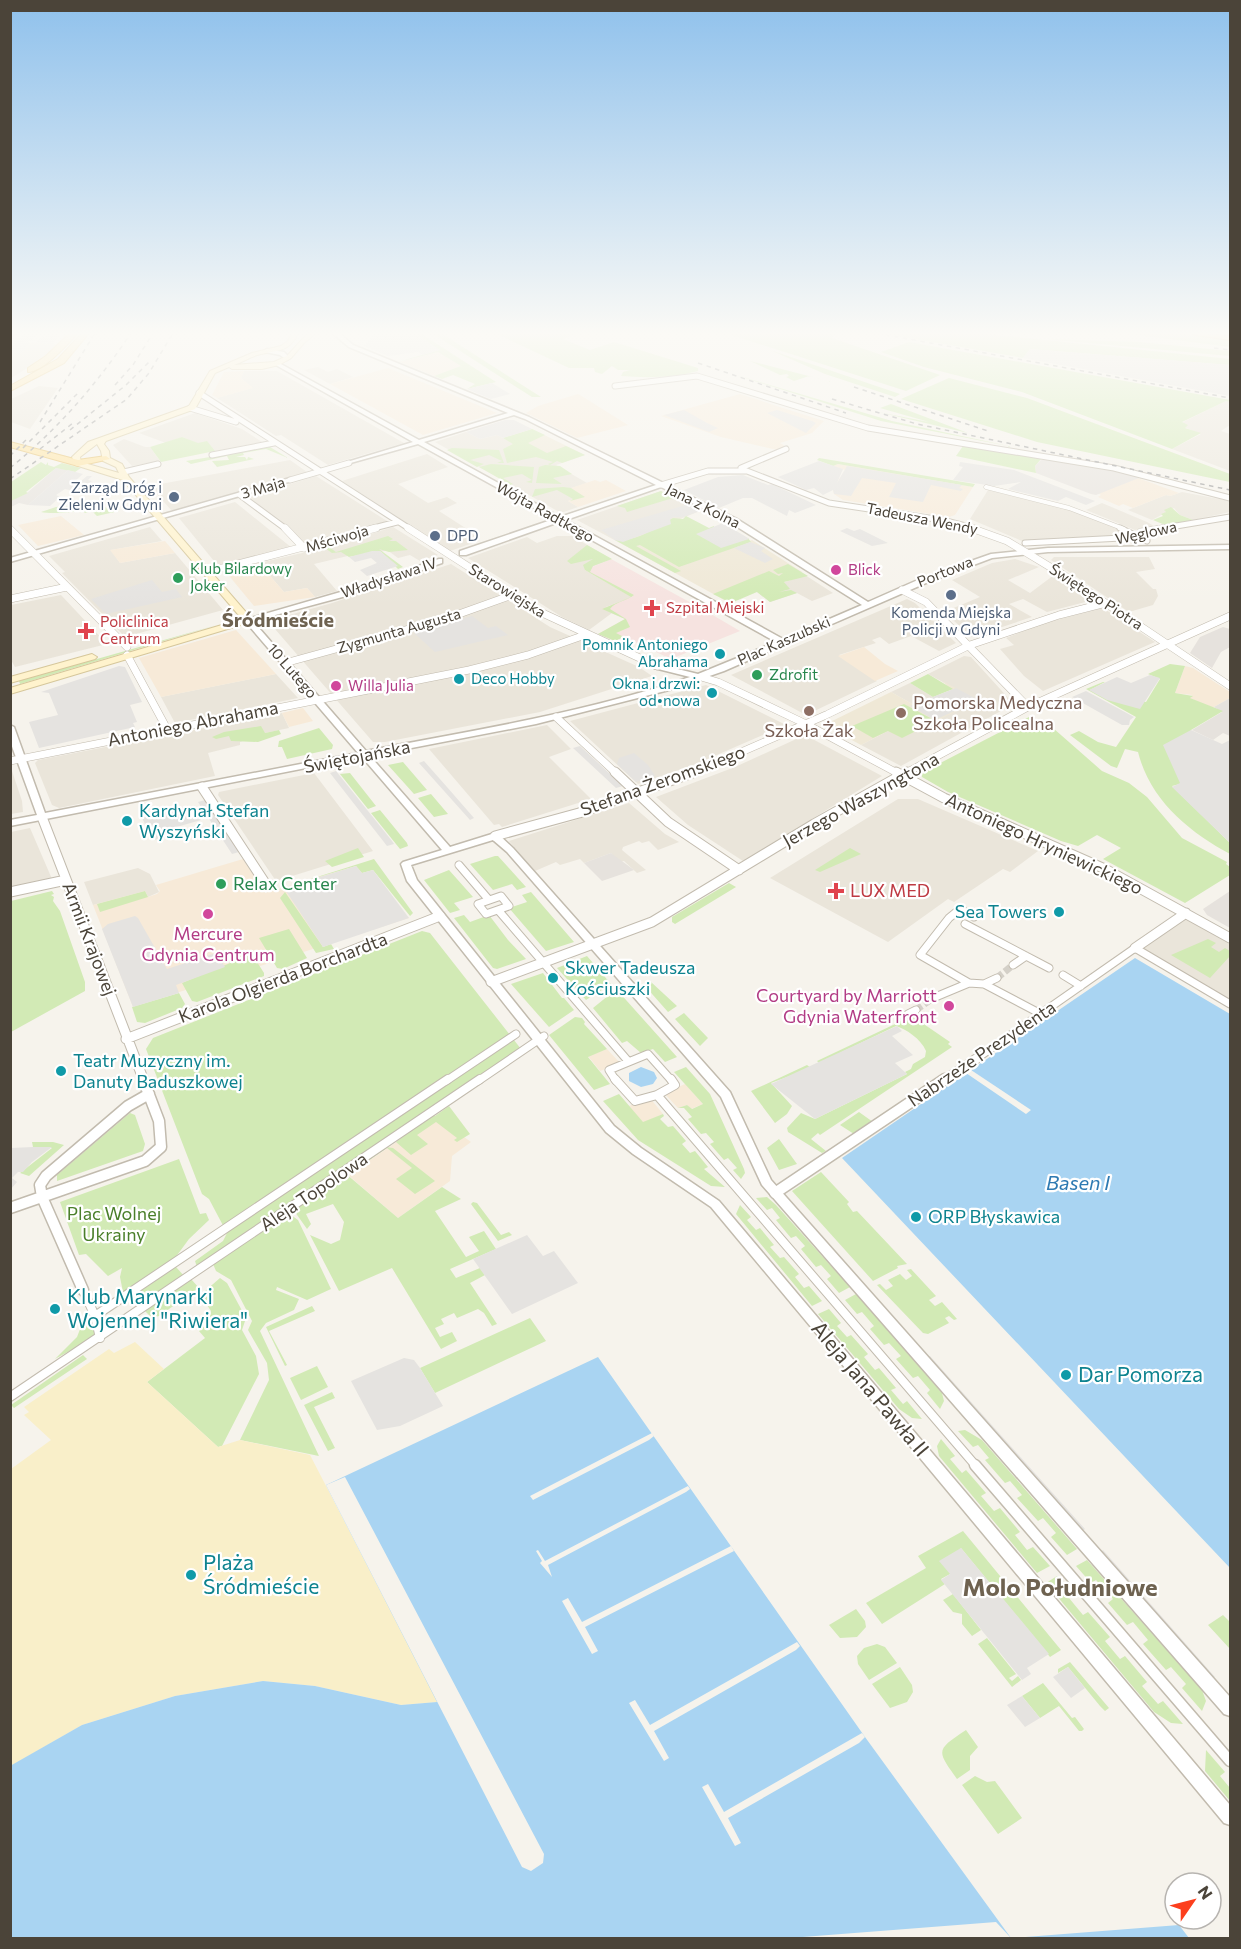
<svg xmlns="http://www.w3.org/2000/svg" width="1241" height="1949" font-family="Commissioner,sans-serif">
<style>
.residential{fill:#eae5da}
.commercial{fill:#f7ead8}
.industrial{fill:#e6e2dd}
.education{fill:#efe8d6}
.medical{fill:#f6e3e0}
.green{fill:#d2eab5}
.sand{fill:#f9efc9}
.parking{fill:#e5e3e0}
.water{fill:#a9d4f2}
.pier{fill:#f6f3ec}
.lines{fill:none;stroke-linecap:round;stroke-linejoin:round}
.pedestrian-tunnel{stroke:#d4d0c8;stroke-width:7;stroke-dasharray:7 3;stroke-linecap:butt}
.pedestrian-far4-casing{stroke:#c2bbae;stroke-width:5}
.pedestrian-far3-casing{stroke:#c2bbae;stroke-width:7}
.pedestrian-far2-casing{stroke:#c2bbae;stroke-width:9}
.pedestrian-far1-casing{stroke:#c2bbae;stroke-width:10}
.pedestrian-casing{stroke:#c2bbae;stroke-width:13}
.minor-far3-casing{stroke:#c2bbae;stroke-width:7}
.minor-far2-casing{stroke:#c2bbae;stroke-width:8}
.minor-far1-casing{stroke:#c2bbae;stroke-width:11}
.minor-casing{stroke:#c2bbae;stroke-width:13}
.tertiary-casing{stroke:#c2bbae;stroke-width:3}
.secondary-casing{stroke:#d6c79b;stroke-width:2}
.primary-casing{stroke:#e6c16a;stroke-width:2}
.trunk-casing{stroke:#e0a43c;stroke-width:2}
.pedestrian-far4{stroke:#fff;stroke-width:4}
.pedestrian-far3{stroke:#fff;stroke-width:5}
.pedestrian-far2{stroke:#fff;stroke-width:7}
.pedestrian-far1{stroke:#fff;stroke-width:8}
.pedestrian{stroke:#fff;stroke-width:10}
.minor-far3{stroke:#fff;stroke-width:5}
.minor-far2{stroke:#fff;stroke-width:7}
.minor-far1{stroke:#fff;stroke-width:9}
.minor{stroke:#fff;stroke-width:10}
.tertiary{fill:#fff;fill-rule:evenodd}
.secondary{fill:#fff3cd;fill-rule:evenodd}
.primary{fill:#ffe39c;fill-rule:evenodd}
.trunk{fill:#ffd985;fill-rule:evenodd}
.rail{stroke:#9a9a9a;stroke-width:1.5;stroke-dasharray:4.5 4.5;stroke-linecap:butt}
.service-dot{fill:#5c6f8a;stroke:#fff;stroke-width:2}
.hotel-dot{fill:#d1479c;stroke:#fff;stroke-width:2}
.leisure-dot{fill:#2e9e5b;stroke:#fff;stroke-width:2}
.health-dot{fill:#e0444e;stroke:#fff;stroke-width:2}
.culture-dot{fill:#0f9aa8;stroke:#fff;stroke-width:2}
.education-dot{fill:#8d6e63;stroke:#fff;stroke-width:2}
.labels{text-anchor:middle;stroke-width:4.5;stroke-linejoin:round;paint-order:stroke}
.far-service-label{font-size:15px;fill:#4e5e75;stroke:#fff;text-anchor:end}
.far-street-label{font-size:15px;fill:#4b4439;stroke:#fff}
.far-leisure-label{font-size:15px;fill:#27864d;stroke:#fff;text-anchor:start}
.far-hotel-label{font-size:15px;fill:#b23c85;stroke:#fff;text-anchor:start}
.far-health-label{font-size:15px;fill:#be3a42;stroke:#fff;text-anchor:start}
.far-culture-label{font-size:15px;fill:#0d838f;stroke:#fff;text-anchor:end}
.education-label{font-size:18px;fill:#785e54;stroke:#fff;text-anchor:start}
.street-label{font-size:18px;fill:#4b4439;stroke:#fff}
.culture-label{font-size:18px;fill:#0d838f;stroke:#fff;text-anchor:start}
.leisure-label{font-size:18px;fill:#27864d;stroke:#fff;text-anchor:start}
.health-label{font-size:18px;fill:#be3a42;stroke:#fff;text-anchor:start}
.hotel-label{font-size:18px;fill:#b23c85;stroke:#fff}
.park-label{font-size:18px;fill:#4a7f2a;stroke:#fff}
.far-district-label{font-size:20px;font-weight:bold;fill:#6e6250;stroke:#fff}
.water-label{font-size:20px;font-style:italic;fill:#2e7ab2;stroke:#fff}
.near-culture-label{font-size:21px;fill:#0d838f;stroke:#fff;text-anchor:start}
.near-street-label{font-size:21px;fill:#4b4439;stroke:#fff}
.near-neighbourhood-label{font-size:24px;font-weight:bold;fill:#6e6250;stroke:#fff}
</style>
<rect width="100%" height="100%" fill="#f6f3ec"/>
<!-- residential -->
<path class="residential" d="M16,343L57,344L44,358L11,378V346Z
M318,367L328,372L337,369L353,377L330,384L304,370Z
M244,371H277L404,443L328,465L281,435L276,436L217,398L252,388L241,378Z
M39,386L58,388L30,429L11,422V399Z
M1226,401L1230,402V425L1221,431L1230,434V471L1172,449L1201,434L1184,427L1181,423Z
M195,413L242,429L262,442L215,451L182,437L166,443L139,433Z
M466,432L480,439L497,435L539,456L548,455L562,463L556,465L587,483L572,488L580,497L568,501L578,507L561,513L435,442Z
M124,439L145,447H150L160,461L132,466L113,445Z
M427,454L448,467L398,484L428,503L447,497L457,503L439,511L470,531L479,541L450,551L342,481Z
M290,460L307,472L175,510H171L150,486Z
M316,476L387,521L306,545L248,497Z
M988,490L1077,512L1128,533L1095,538L1022,541L970,519Z
M661,491L700,511L620,543L577,520Z
M1182,492L1230,501V512L1193,520L1180,515L1174,508L1152,520L1128,510L1166,495L1170,496Z
M235,502L292,548L218,566L179,518Z
M1102,503L1147,522L1154,526L1135,530L1086,510Z
M150,527L162,541L111,550L120,563L175,553L223,610L125,637L62,573L65,572L49,556Z
M393,527L438,555L420,561L410,555L398,558L387,550L381,552L377,549L314,564L337,591L315,597L307,588L284,592L259,563L328,547Z
M557,536H572L611,559L585,570L632,597L606,607L612,613L589,630L562,617L468,558L527,537L537,543Z
M1054,557H1149L1155,569L1136,572L1153,589H1156L1158,596L1153,605L1129,612L1051,560Z
M1015,559L1039,567L1008,580L1030,593L1054,575L1093,600L1047,612L1023,599L1009,604L1032,617L972,637L944,612L980,597L952,580L992,563Z
M451,564L550,627L639,667L652,676L540,712L385,742H373L268,621L332,603Z
M805,575L833,593L812,601L797,593L770,602L757,592Z
M61,595L107,644L15,667L11,660V605Z
M907,599L915,603L956,643L939,651L911,636L889,644L880,637L872,640L876,643L839,655L877,681L806,715L731,675Z
M1103,608L1155,642L1043,691L1024,676L1000,649L1014,645L1006,638L1041,624Z
M964,656L971,657L1011,701L1010,706L901,766L861,745L888,731L978,701L928,674Z
M276,674L298,698L175,723L161,697Z
M910,683L933,697L914,705L891,692Z
M706,685L786,725L696,764L638,784L570,721Z
M282,713L289,728L265,733L240,742V745L208,753L215,776L59,808L52,805L35,763L38,760Z
M547,725L571,749L549,757L591,799L502,827L499,824L494,825L429,749Z
M805,735L882,776L743,861L688,825L656,797L735,767Z
M11,768L22,801L23,812L11,814Z
M314,773L373,851L276,881L218,795L219,792Z
M898,799H918L1038,851L1010,872L1003,869L954,902L948,899L888,942L770,878Z
M629,803L665,834L679,842L658,850L649,841L642,843L639,841L623,847L622,850L646,870L637,873L624,861L620,862L611,853L584,863L580,859L560,865L556,862L535,871L509,841Z
M30,828L52,879L11,889V832Z
M138,868L150,874L159,892L148,897L145,891L93,905L84,882Z
M1187,918L1230,942V1002L1140,949Z"/>
<!-- commercial -->
<path class="commercial" d="M438,352L462,366L434,376L400,362Z
M388,368L497,413L423,435L330,384Z
M244,371L241,378L253,388L217,398L212,395L224,372Z
M578,394L580,395L628,425L577,438L526,413L538,406Z
M740,394L783,408L824,421L812,433L780,443L788,448L786,452L721,437L661,416Z
M838,464L894,473L973,487L955,515L949,517L843,500L834,494L833,489L845,470L833,466Z
M1138,478L1179,493L1170,496L1166,495L1133,508L1123,504L1119,506L1098,497L1101,495L1098,493Z
M595,480L600,482L606,480L626,491L578,507L568,501L580,497L571,488Z
M61,516L84,535L38,546L18,525Z
M165,541L175,553L120,563L110,550Z
M259,563L284,592L307,588L315,597L254,606L225,571Z
M236,630L276,674L161,697L139,658Z
M864,647L885,664L898,671L875,681L838,656Z
M1185,666L1193,668L1230,692V698L1212,708L1190,698L1192,695L1175,693Z
M303,708L313,721L289,727L282,713Z
M243,859L265,893L356,866L409,918L133,1007L93,905L145,891L148,897L157,894L160,891L156,885Z
M607,1049L620,1063L600,1071L588,1056Z
M685,1084L703,1104L691,1109L687,1105L678,1108L664,1093Z
M650,1098L663,1114L643,1123L629,1106Z
M435,1116L471,1142L452,1156L450,1181L398,1218L348,1175Z"/>
<!-- industrial -->
<path class="industrial" d="M1043,458L1144,476L1096,495L1091,494L1036,473L1035,466Z
M56,468L68,470L28,505L19,503L11,507L10,501L27,493Z
M1223,627L1230,629V647L1221,652L1212,668L1190,653L1200,637Z
M1230,698V736L1223,733L1213,740L1192,730L1222,712L1214,707Z
M611,853L634,870L602,881L584,863Z
M1230,891V928L1207,915L1203,909Z"/>
<!-- education -->
<path class="education" d="M532,429L585,455L562,463L548,455L531,458L508,446L513,444L503,438Z
M656,529L708,556L752,540L802,572L728,602L620,543Z
M942,681L979,700L902,738L888,731L861,745L824,725L891,692L914,705L952,690Z"/>
<!-- medical -->
<path class="medical" d="M611,559L704,610L740,631L671,659L624,637L615,641L598,634L625,619L602,609L631,597L585,570Z"/>
<!-- green -->
<path class="green" d="M415,333H420L496,382L467,389L475,384L453,375L442,379L434,376L461,366L438,352L398,362L439,350Z
M432,333H441L541,397H532Z
M495,333H579L563,339L590,350L614,342L698,368V371C672,378 647,378 621,376L623,372L630,370H618L612,366L602,374L595,372L594,368H569Z
M725,333H836L832,338L940,375L906,391Z
M881,333H977L1230,359V365L1030,349L1023,358Z
M1123,333H1177L1230,340V347Z
M1045,339L1140,342L1230,351V356Z
M909,342L1230,400V402L1226,401L1182,422L1188,425L1185,428L1201,433L1172,449L1022,392L924,367L881,352Z
M770,350L900,394L895,397L825,374Z
M750,361L832,382L809,376L794,381L786,377L789,376L787,374L780,375Z
M736,375L892,421L1013,447L881,421Z
M949,378L1027,398L1230,474V482L1037,442L901,399Z
M891,404L968,433L878,412L929,422L880,408Z
M532,429L545,435L528,443L547,453L566,446L585,455L562,463L557,461L550,465L548,464L553,462L536,457L507,463L503,449L513,444L503,438Z
M182,437L198,443L207,441L215,451L161,462L150,447Z
M963,446L1042,458L1035,466L1036,473L956,456Z
M270,447L288,458L266,449L243,453L244,455L236,457H245L247,460L248,457L254,459L217,467L212,461L229,460L227,456L191,464L186,461Z
M452,448L499,450L504,463H497L502,461L489,455L470,460L484,464L477,467L447,450Z
M819,458L975,484L973,487L838,464L833,466L817,460Z
M41,462L46,465L48,462V465L54,467L62,463L81,468L75,472L56,468L26,492L28,493L11,501V482Z
M491,464L534,467L532,483L526,482L532,480L522,474L503,478L513,484L511,485L479,467Z
M545,465L560,466L572,474L553,478L562,484L536,483L539,467Z
M563,487L571,488L585,497L570,501L573,499L557,490L532,497L535,489Z
M661,491L673,498L627,512L625,508L617,506Z
M102,503L107,509L116,508L119,511L97,516L92,511L85,513L82,510C72,513 49,514 41,512L56,507Z
M1171,507L1180,515L1193,520L1165,525L1153,520L1163,516L1161,514L1166,512L1164,510Z
M686,516L709,528L714,526V529L744,540L748,538L751,542L679,567L640,545L636,546L681,571L675,573L615,540C636,542 656,528 673,518L683,519Z
M388,536L393,539L389,541H396L408,550L389,552L379,549L403,567L398,569L380,551L349,557L341,552L332,553L325,548L329,547L336,552Z
M587,545L612,559L593,566L590,572L634,595C627,601 616,601 610,609L626,619L630,627L616,633L624,637L615,641L598,634L625,619L602,609L631,597L585,570L583,565L593,559L571,564L567,561Z
M788,564L808,576L784,582L790,589L779,592L791,590L797,593L770,602L757,592L731,603L713,594L769,571L779,576L783,573L778,574L773,570Z
M217,625L20,684L19,681Z
M1170,664L1185,666L1175,693L1193,696L1190,698L1223,711L1191,730L1180,784L1172,786L1230,843V854C1189,832 1150,800 1138,752L1125,749L1117,768L1111,766L1070,735L1079,731L1098,742L1116,747L1136,717L1086,689L1103,682H1105L1090,690L1146,702L1160,679L1148,674Z
M928,674L953,689L933,697L910,683Z
M904,704L936,721L902,738L888,731L873,738L852,726Z
M1029,717L1053,728L1102,771L1129,783L1147,797L1182,838L1227,862L1226,864L1230,867V875L1185,903L1103,859L1121,848L1097,835L1078,846L1061,841L948,792L922,777L921,773Z
M261,726L265,733L279,730L281,734L258,742L231,741L229,736L216,739L212,737L224,732Z
M319,728L333,745L332,749L287,759L282,747H278L279,741Z
M403,762L427,790L414,794L388,765Z
M350,773L376,806L368,809L340,774Z
M431,794L448,814L434,817L418,798Z
M380,810L407,843L408,846L400,849L371,813Z
M358,848L364,857L332,867L325,861Z
M850,848L861,854L820,872L815,870Z
M495,856H498L526,887L517,890L512,884L493,890L470,864Z
M374,859L413,913L410,916L373,870L362,873L356,866L295,884Z
M449,870L473,897L454,903L460,910L450,913L424,880Z
M729,883L736,887L675,924L672,922V917Z
M52,891L54,894L51,895L54,897L53,901L60,911L85,982V991L11,1032V901Z
M145,891L148,897L100,912L97,904Z
M285,892L323,947L331,944L334,949L316,953L280,898Z
M531,892L574,942L546,951L509,908L527,902L522,895Z
M464,915L470,922L489,915L508,940L526,959L497,969L493,968L454,918Z
M289,929L307,958L283,969L277,968L259,938Z
M422,931L430,933L521,1049L197,1267L195,1261L223,1241L227,1233L209,1199L202,1194L146,1049L153,1038Z
M1208,939L1216,943L1211,947L1219,952L1225,948L1230,951V956L1210,978L1171,955Z
M252,954L264,973V976L197,1002L192,1001L182,983Z
M587,956L611,984L586,1000L557,968Z
M543,973L562,998H564L574,1010L549,1027L511,984Z
M651,982L677,1006L668,1012L645,986Z
M614,991H618L677,1057L665,1062L653,1049L641,1053L627,1041L622,1043L593,1008Z
M179,993L185,1004L182,1008L145,1023L137,1022L132,1007Z
M684,1013L708,1038L700,1046L675,1019Z
M912,1016L950,1042L948,1044L952,1047L820,1135L818,1133L811,1139L826,1151L822,1153L788,1132L787,1128L801,1113L815,1119L907,1074L905,1072L911,1069L913,1064L925,1057L926,1051C921,1039 906,1029 896,1026L819,1063L817,1061Z
M575,1017L582,1018L585,1022L584,1024L607,1049L588,1057L610,1084L594,1090L549,1035Z
M807,1065L811,1068L771,1083L792,1106L787,1114L775,1123L751,1091Z
M686,1067L710,1094L744,1169L745,1173L741,1179L733,1170L737,1168L728,1158L724,1160L710,1144L714,1142L706,1133L701,1134L688,1119L692,1117L684,1108H678L687,1105L692,1109L703,1104L674,1072Z
M619,1094L643,1122L663,1114L664,1116L660,1119L668,1127L673,1126L686,1141L682,1144L690,1153L695,1151L708,1167L704,1169L725,1187L711,1186L638,1140L603,1101Z
M449,1106L470,1134L457,1142L454,1140L457,1138L436,1122L417,1135L428,1144L411,1155L396,1142L430,1116H435Z
M859,1112L873,1122L854,1134L840,1125Z
M130,1113L135,1115L145,1144L143,1151L57,1181V1175Z
M779,1139L797,1164L779,1170L767,1148Z
M32,1142H53L64,1145L29,1176L20,1173L52,1148L33,1147Z
M386,1147L393,1148L435,1181L415,1194L396,1179L412,1168L387,1148L358,1168L356,1166Z
M179,1159L200,1214L206,1213L209,1220L189,1239L175,1258L123,1292L120,1277L122,1268L108,1276L86,1254L79,1255L60,1202Z
M821,1172L849,1202L847,1204L853,1212L857,1211L907,1264L897,1266L898,1268L873,1281L792,1191Z
M345,1173L398,1218L442,1187L461,1199L435,1211L466,1257L479,1251L469,1237L484,1231L496,1249L450,1269L456,1278L480,1268L485,1275L470,1283L497,1324L492,1326L484,1313L478,1309L457,1318L454,1313L441,1319L444,1324L435,1328L440,1337L452,1332L457,1341L441,1349L392,1268L339,1291L310,1235L331,1244L340,1240L344,1222L333,1204L306,1214L311,1224L307,1229L295,1212L291,1215L298,1220L331,1289L307,1300L277,1287L276,1290L299,1299L294,1310L266,1323L260,1331L319,1456L240,1440L269,1380L267,1363L248,1330L252,1321L231,1280L216,1271L213,1264Z
M767,1197L776,1205L850,1287L839,1293L827,1279L831,1276L821,1265L816,1267L801,1249L805,1246L796,1236L791,1238L776,1220L780,1218L772,1208L767,1210L756,1198Z
M473,1202L477,1203L501,1235L509,1232L512,1235L498,1241L471,1204Z
M740,1205L751,1217L747,1220L756,1230L760,1228L774,1245L770,1247L780,1258L784,1257L799,1274L795,1277L804,1288L809,1286L822,1301L812,1306L736,1214Z
M176,1267L185,1277L140,1308L130,1298Z
M911,1269L936,1296L929,1300L935,1306L942,1302L957,1319L954,1320L949,1316L945,1318L949,1323L928,1334L923,1333L877,1285L880,1284L886,1290L893,1286L888,1280L900,1274L906,1280L912,1276L907,1270Z
M220,1278L227,1283L246,1318L242,1330L256,1356L259,1374L222,1446L218,1447L147,1382L205,1338L199,1331L209,1322L211,1311L205,1302L197,1298Z
M191,1279L199,1288L159,1316L152,1318L145,1311Z
M856,1294L942,1393L944,1401L940,1409L927,1393L930,1390L918,1376L913,1378L896,1359L901,1356L889,1343L884,1345L870,1329L874,1326L862,1312L857,1314L845,1300Z
M312,1306L315,1311L269,1331L287,1365L285,1366L266,1327Z
M829,1309L841,1323L837,1326L847,1337L851,1335L868,1354L864,1357L875,1370L879,1368L896,1388L891,1390L903,1404L907,1401L922,1419L912,1418L899,1409L818,1314Z
M91,1316L96,1331L93,1338L55,1359L77,1337L84,1319Z
M530,1318L546,1341L435,1393L420,1368Z
M83,1355L87,1359L14,1408L11,1405Z
M317,1366L328,1387L301,1400L290,1378Z
M332,1392L335,1398L314,1407L335,1448L328,1451L304,1405Z
M965,1430L982,1440L1077,1549L1067,1555L1051,1537L1056,1533L1043,1518L1038,1521L1017,1498L1022,1495L1010,1481L1005,1483L985,1460L989,1458L978,1445L973,1447L958,1431Z
M941,1439L955,1456L950,1459L962,1473L966,1470L986,1493L981,1496L994,1511L1000,1508L1020,1532L1015,1535L1027,1550L1033,1547L1050,1566L1037,1573L939,1456L937,1446Z
M963,1531L1061,1650L1050,1657L961,1548L950,1574L941,1579L945,1584L882,1624L866,1603L926,1568L918,1556Z
M1087,1560L1202,1690L1206,1701L1202,1711L1182,1688L1186,1684L1171,1667L1166,1670L1143,1644L1148,1640L1133,1622L1127,1625L1108,1603L1113,1599L1096,1580L1091,1583L1076,1566Z
M1057,1576L1073,1595L1069,1598L1083,1615L1088,1612L1110,1637L1105,1641L1120,1659L1125,1656L1147,1682L1142,1686L1158,1704L1163,1701L1183,1724L1171,1723L1154,1712L1046,1583Z
M953,1594L981,1630L972,1636L962,1624V1614L953,1612L943,1600Z
M856,1609L865,1621L866,1627L857,1637L840,1638L829,1625Z
M1223,1615L1230,1622V1649L1208,1625Z
M987,1638L1016,1674L1009,1678L1012,1681L1018,1676L1021,1680L1012,1687L978,1644Z
M877,1644L885,1647L897,1663L869,1680L858,1664L857,1656L864,1648Z
M1070,1662L1109,1708L1105,1711L1100,1706L1068,1667L1058,1673V1669Z
M900,1667L912,1685L913,1692L907,1702L890,1708L872,1684Z
M1043,1683L1072,1718L1075,1717L1084,1729L1082,1731H1079L1059,1706L1040,1718L1022,1696Z
M966,1730L978,1747L970,1756V1770L957,1779C936,1750 936,1750 966,1730Z
M1206,1750L1225,1772L1220,1776L1230,1788V1801L1205,1771Z
M975,1776L987,1782L995,1781L1022,1818L998,1834L962,1785Z"/>
<!-- sand -->
<path class="sand" d="M135,1342L164,1369L147,1382L218,1447L240,1440L310,1455L438,1702L401,1705L315,1686L263,1681L175,1696L82,1725L11,1766V1469L51,1440L24,1415L29,1412L24,1407L109,1349L114,1353Z"/>
<!-- parking -->
<path class="parking" d="M29,333H61L53,344L35,343L41,337L52,336L36,335L33,340L25,342L30,343L21,353L11,354L14,340Z
M375,333H415L440,350L423,355L418,352L388,356L364,346Z
M1030,349L1230,365V396L1023,358Z
M492,383L510,394L491,399L467,389Z
M684,410L707,423L718,428L709,432L664,415Z
M777,410L812,421L816,423L806,433L767,413Z
M505,420H514L532,429L503,438L497,435L480,439L466,432Z
M819,461L843,469L837,483L847,466L962,485L959,488L963,489L961,491L931,485L923,502L889,497L896,483L862,478L851,496L834,494L833,490L823,495L814,488L806,490L778,477Z
M960,462L1014,470L1095,501L1086,505L1066,497L1058,501L1008,489L1021,482L994,486L953,480L963,467L959,466Z
M68,470L83,474L75,481H81L87,476H92L88,480L92,481L79,492L65,489L56,495L60,497L50,506L28,505Z
M743,475L768,485L772,484L816,505L795,513L789,510L787,516L752,498H743L719,508L684,490L718,477Z
M686,505L700,511L683,517H673L670,519L671,524L623,542L615,540L601,530Z
M723,523L748,538L749,539L721,548L696,534Z
M847,528L854,531L860,529L888,543L872,546L840,531Z
M750,542L765,548L761,551L773,559L765,563L734,548Z
M372,551H380L398,566L367,576L360,570L377,563L371,558L355,562L349,557Z
M152,580L162,592L176,589L182,597L106,614L91,599Z
M472,616L488,628L496,626L508,635L435,652L414,633Z
M119,666L125,667L142,702L130,705L137,722L133,723L135,727L39,748L29,722L58,715L49,693L41,692Z
M1150,675L1160,678L1140,709L1107,700L1089,690L1117,677L1131,683Z
M956,688L979,700L935,720L910,706Z
M1086,691L1134,717L1130,720L1129,725H1122L1072,697Z
M1191,730L1222,744L1230,740V843L1172,787L1180,783L1163,745Z
M580,746L623,786L616,788L573,748Z
M634,753L648,765L655,776L636,782L617,764L619,758Z
M424,761L447,787L474,818L470,820L419,763Z
M336,771L392,841L394,844L387,846L330,773Z
M205,800L214,814L239,852L232,854L198,802Z
M193,807L201,820L166,830L159,839L153,840L141,816Z
M356,866L362,873L373,870L409,918L323,947L284,888Z
M135,916L138,918L167,969L216,953L225,967L176,985L179,993L133,1007L102,929L108,924Z
M897,1026L902,1031L892,1036L913,1055L895,1063L907,1074L815,1119L771,1084Z
M33,1147H52L32,1162L23,1172H18L12,1178L17,1182L11,1189V1148Z
M527,1235L543,1256L554,1251L578,1283L512,1314L473,1259Z
M930,1356L1085,1529L1081,1532L927,1358Z
M404,1358L414,1360L420,1368L443,1406L400,1426L377,1430L351,1381Z
M961,1548L1049,1654L1027,1668L1031,1674L1022,1680L941,1580L950,1574L939,1561Z
M1103,1550L1215,1677L1212,1679L1100,1553Z
M1068,1667L1085,1688L1071,1698L1053,1677Z
M1022,1696L1040,1718L1025,1727L1007,1705Z"/>
<!-- water -->
<path class="water" d="M1135,958L1230,1014V1568L842,1158Z
M641,1067L654,1072L657,1078L653,1084L641,1087L629,1081V1073Z
M598,1357L865,1737L1011,1938H11L10,1766L82,1725L175,1696L263,1681L315,1686L401,1705L437,1702L326,1485Z
M1179,1925L1189,1938H1013Z"/>
<!-- pier -->
<path class="pier" d="M971,1070L1031,1110L1026,1114L966,1073Z
M652,1433L654,1436L649,1440L533,1500L530,1496Z
M345,1477L544,1854L543,1863L531,1871L522,1867L326,1485Z
M688,1486L690,1489L686,1492L548,1565L552,1577L540,1563L542,1561L536,1551L538,1550L545,1561Z
M731,1546L734,1551L585,1627L598,1651L592,1654L562,1601L568,1598L582,1622Z
M797,1642L800,1646L796,1650L654,1731L669,1758L664,1761L629,1703L635,1700L650,1725Z
M862,1733L865,1737L859,1743L728,1818L741,1843L735,1846L702,1787L708,1784L724,1812Z
M996,1922L1011,1938H790Z"/>
<g class="lines">
<!-- pedestrian-tunnel -->
<path class="pedestrian-tunnel" d="M997,978L1013,965
M916,1010L933,998"/>
<!-- pedestrian-far4 casing -->
<g class="pedestrian-far4-casing">
<path id="pedestrian-far4" d="M986,487L1069,508L1124,529"/>
</g>
<!-- pedestrian-far3 casing -->
<g class="pedestrian-far3-casing">
<path id="pedestrian-far3" d="M1120,528L1147,541
M1025,543L1141,537"/>
</g>
<!-- pedestrian-far2 casing -->
<g class="pedestrian-far2-casing">
<path id="pedestrian-far2" d="M459,865L489,900
M501,896L509,906L486,914L478,904Z
M498,910L628,1061
M977,914L974,917L960,909L949,918L920,955L969,983L984,984L1041,1014
M965,924L1049,968
M1013,965L1026,956
M1063,975L1081,986
M984,984L997,978
M933,998L969,983
M908,1014L916,1010
M976,1059L1135,948L1230,1004
M446,1081L516,1034
M478,1081L544,1036
M616,1081L609,1070L648,1054L672,1081"/>
</g>
<!-- pedestrian-far1 casing -->
<g class="pedestrian-far1-casing">
<path id="pedestrian-far1" d="M615,1079L635,1101L657,1095L675,1085L671,1079
M657,1095L976,1466
M83,1290L95,1316L100,1338
M95,1316L448,1079
M10,1397L480,1079"/>
</g>
<!-- pedestrian casing -->
<g class="pedestrian-casing">
<path id="pedestrian" d="M975,1465L1230,1761"/>
</g>
<!-- minor-far3 casing -->
<g class="minor-far3-casing">
<path id="minor-far3" d="M615,386L697,376L868,428L1114,468L1230,498
M199,393L410,529
M190,408L236,422
M212,455L274,443
M741,468L786,449
M124,472L158,464
M290,480L349,463
M661,485L708,471H747L829,503L942,520L977,529
M240,495L286,529
M370,529L397,522
M1158,529L1230,517"/>
</g>
<!-- minor-far2 casing -->
<g class="minor-far2-casing">
<path id="minor-far2" d="M285,528L304,548
M408,528L536,610L657,666
M971,528L1007,541L1065,576L1230,686
M10,529L127,647
M1141,532L1167,528
M207,572L376,528
M902,590L926,602L1028,707
M10,599L67,587
M127,655L167,729
M285,663L445,619L512,595
M701,677L718,682L806,724L899,774
M828,714L970,645L1059,615L1106,603
M556,717L617,774
M10,761L469,670L528,655L585,635
M691,774L826,715
M904,774L1028,707L1230,616"/>
</g>
<!-- minor-far1 casing -->
<g class="minor-far1-casing">
<path id="minor-far1" d="M615,772L668,822L739,870
M896,772L944,798L1105,869L1230,938
M202,787L265,883
M42,817L144,1081
M495,836L579,813L695,772
M10,892L66,880
M1135,948L1186,913
M491,982L652,922L814,824L907,772
M126,1039L440,916
M943,1081L976,1059"/>
</g>
<!-- minor casing -->
<g class="minor-casing">
<path id="minor" d="M775,1193L945,1079
M10,1208L145,1161L161,1147L159,1121L143,1079
M83,1290L42,1197L40,1185L46,1176L128,1106L149,1094"/>
</g>
<!-- tertiary casing -->
<g class="tertiary-casing">
<path id="tertiary" d="M10,333H15L10,336Z
M332,333H339L353,345L529,417L737,519L868,602L920,579L991,554L1048,548L1230,545V549L1048,552L992,558L926,583L724,671L669,690L536,724L370,756L450,847L495,833L498,834L513,848L730,1092L771,1180L1230,1697V1716L1224,1714L762,1185L721,1097L507,852L493,840L411,865L417,880L614,1126L641,1148L719,1201L1230,1805V1825L1224,1823L711,1207L633,1154L606,1132L407,881L401,864L403,862L442,850L362,757L10,826V820L37,815L10,741V725L14,727L45,813L358,753L244,620L344,591L439,559H442V563L350,595L253,621L366,751C475,730 585,713 690,677L654,668V664H657L698,674L776,642L559,522L466,555H460V551L554,519L418,444L347,464V462L413,442L274,364L279,363L419,440L508,413L349,347ZM514,415L525,419L656,485L560,517L424,442ZM661,487L731,523L862,605L783,639L566,520Z
M267,349L284,352L290,358L287,360L280,355L265,352L264,351Z
M290,478L293,480L292,481L10,562V558Z"/>
</g>
<!-- secondary casing -->
<g class="secondary-casing">
<path id="secondary" d="M292,333H298C290,353 275,350 257,355C249,358 242,362 234,365L274,362L287,356L306,335L316,333L304,343L291,358L279,365L262,369H232L229,367L215,373L195,409L106,441L104,444L109,451L110,458L122,464L129,477L251,618V622L10,694V688L242,619L123,480L75,465L72,457L88,442L189,406L210,371L252,353L281,346L288,341ZM97,444L101,451L103,461L116,467L119,473L81,462L80,457Z
M92,654L97,657L95,659L10,683V677Z"/>
</g>
<!-- primary casing -->
<g class="primary-casing">
<path id="primary" d="M70,333H78C68,344 43,372 28,372V368L46,356Z
M82,333H89L64,363L10,391V386L58,359Z
M10,442L78,460L106,456L110,459L78,466L10,447Z"/>
</g>
<!-- trunk casing -->
<g class="trunk-casing">
<path id="trunk" d="M1192,333L1230,336V340L1196,335Z"/>
</g>
<!-- pedestrian-far4 -->
<use href="#pedestrian-far4" class="pedestrian-far4"/>
<!-- pedestrian-far3 -->
<use href="#pedestrian-far3" class="pedestrian-far3"/>
<!-- pedestrian-far2 -->
<use href="#pedestrian-far2" class="pedestrian-far2"/>
<!-- pedestrian-far1 -->
<use href="#pedestrian-far1" class="pedestrian-far1"/>
<!-- pedestrian -->
<use href="#pedestrian" class="pedestrian"/>
<!-- minor-far3 -->
<use href="#minor-far3" class="minor-far3"/>
<!-- minor-far2 -->
<use href="#minor-far2" class="minor-far2"/>
<!-- minor-far1 -->
<use href="#minor-far1" class="minor-far1"/>
<!-- minor -->
<use href="#minor" class="minor"/>
<!-- tertiary -->
<use href="#tertiary" class="tertiary"/>
<!-- secondary -->
<use href="#secondary" class="secondary"/>
<!-- primary -->
<use href="#primary" class="primary"/>
<!-- trunk -->
<use href="#trunk" class="trunk"/>
<!-- rail -->
<path class="rail" d="M876,333L1230,398
M1214,348L1230,350
M698,363L846,413
M115,385L133,365L153,333
M854,387L988,431
M832,399L917,424L1230,490
M40,422L95,333
M70,430L126,385L149,362
M23,448L80,391
M40,449L73,423
M10,456L27,439
M10,468C58,429 97,384 131,333
M10,479L127,399L149,373L173,333"/>
</g>
<!-- sky -->
<linearGradient id="sky" x2="0" y2="1"><stop stop-color="#8fc1ec"/><stop offset="0.55" stop-color="#fbfaf6"/><stop offset="1" stop-color="#fbfaf6" stop-opacity="0"/></linearGradient>
<rect width="1241" height="606" fill="url(#sky)"/>
<!-- markers -->
<g class="service-dot">
<circle cx="174" cy="497" r="6"/>
<circle cx="435" cy="536" r="6"/>
<circle cx="951" cy="595" r="6"/>
</g>
<g class="hotel-dot">
<circle cx="836" cy="570" r="6"/>
<circle cx="336" cy="686" r="6"/>
<circle cx="208" cy="914" r="6"/>
<circle cx="949" cy="1006" r="6"/>
</g>
<g class="leisure-dot">
<circle cx="178" cy="578" r="6"/>
<circle cx="757" cy="675" r="6"/>
<circle cx="221" cy="884" r="6"/>
</g>
<g class="health-dot">
<path d="M649 599h6v6h6v6h-6v6h-6v-6h-6v-6h6z"/>
<path d="M83 622h6v6h6v6h-6v6h-6v-6h-6v-6h6z"/>
<path d="M833 882h6v6h6v6h-6v6h-6v-6h-6v-6h6z"/>
</g>
<g class="culture-dot">
<circle cx="720" cy="654" r="6"/>
<circle cx="459" cy="679" r="6"/>
<circle cx="712" cy="693" r="6"/>
<circle cx="127" cy="821" r="6"/>
<circle cx="1059" cy="912" r="6"/>
<circle cx="553" cy="978" r="6"/>
<circle cx="61" cy="1071" r="6"/>
<circle cx="916" cy="1217" r="6"/>
<circle cx="55" cy="1309" r="6"/>
<circle cx="1066" cy="1375" r="6"/>
<circle cx="191" cy="1575" r="6"/>
</g>
<g class="education-dot">
<circle cx="809" cy="711" r="6"/>
<circle cx="901" cy="713" r="6"/>
</g>
<g class="labels">
<!-- far-service labels -->
<g class="far-service-label">
<text x="162" y="493">Zarząd Dróg i<tspan x="162" dy="17">Zieleni w Gdyni</tspan></text>
<text x="447" y="541" text-anchor="start">DPD</text>
<text x="951" y="618" text-anchor="middle">Komenda Miejska<tspan x="951" dy="17">Policji w Gdyni</tspan></text>
</g>
<!-- far-street labels -->
<g class="far-street-label">
<text transform="translate(263 488) rotate(-16)" y="5">3 Maja</text>
<text transform="translate(703 506) rotate(27)" y="5">Jana z Kolna</text>
<text transform="translate(545 512) rotate(29)" y="5">Wójta Radtkego</text>
<text transform="translate(922 519) rotate(11)" y="5">Tadeusza Wendy</text>
<text transform="translate(1146 533) rotate(-12)" y="5">Węglowa</text>
<text transform="translate(337 539) rotate(-16)" y="5">Mściwoja</text>
<text transform="translate(945 572) rotate(-22)" y="5">Portowa</text>
<text transform="translate(389 578) rotate(-18)" y="5">Władysława IV</text>
<text transform="translate(507 591) rotate(32)" y="5">Starowiejska</text>
<text transform="translate(1096 597) rotate(33)" y="5">Świętego Piotra</text>
<text transform="translate(399 631) rotate(-16)" y="5">Zygmunta Augusta</text>
<text transform="translate(784 641) rotate(-24)" y="5">Plac Kaszubski</text>
<text transform="translate(292 671) rotate(49)" y="5">10 Lutego</text>
</g>
<!-- far-leisure labels -->
<g class="far-leisure-label">
<text x="190" y="574">Klub Bilardowy<tspan x="190" dy="17">Joker</tspan></text>
<text x="769" y="680">Zdrofit</text>
</g>
<!-- far-hotel labels -->
<g class="far-hotel-label">
<text x="848" y="575">Blick</text>
<text x="348" y="691">Willa Julia</text>
</g>
<!-- far-health labels -->
<g class="far-health-label">
<text x="666" y="613">Szpital Miejski</text>
<text x="100" y="627">Policlinica<tspan x="100" dy="17">Centrum</tspan></text>
</g>
<!-- far-culture labels -->
<g class="far-culture-label">
<text x="708" y="650">Pomnik Antoniego<tspan x="708" dy="17">Abrahama</tspan></text>
<text x="471" y="684" text-anchor="start">Deco Hobby</text>
<text x="700" y="689">Okna i drzwi:<tspan x="700" dy="17">od•nowa</tspan></text>
</g>
<!-- education labels -->
<g class="education-label">
<text x="913" y="709">Pomorska Medyczna<tspan x="913" dy="21">Szkoła Policealna</tspan></text>
<text x="809" y="737" text-anchor="middle">Szkoła Żak</text>
</g>
<!-- street labels -->
<g class="street-label">
<text transform="translate(193 724) rotate(-11)" y="6">Antoniego Abrahama</text>
<text transform="translate(357 757) rotate(-11)" y="6">Świętojańska</text>
<text transform="translate(663 781) rotate(-20)" y="6">Stefana Żeromskiego</text>
<text transform="translate(861 800) rotate(-29)" y="6">Jerzego Waszyngtona</text>
<text transform="translate(1044 844) rotate(25)" y="6">Antoniego Hryniewickiego</text>
<text transform="translate(89 939) rotate(69)" y="6">Armii Krajowej</text>
<text transform="translate(283 978) rotate(-21)" y="6">Karola Olgierda Borchardta</text>
<text transform="translate(982 1054) rotate(-34)" y="6">Nabrzeże Prezydenta</text>
<text transform="translate(314 1192) rotate(-34)" y="6">Aleja Topolowa</text>
</g>
<!-- culture labels -->
<g class="culture-label">
<text x="139" y="817">Kardynał Stefan<tspan x="139" dy="21">Wyszyński</tspan></text>
<text x="1047" y="918" text-anchor="end">Sea Towers</text>
<text x="565" y="974">Skwer Tadeusza<tspan x="565" dy="21">Kościuszki</tspan></text>
<text x="73" y="1067">Teatr Muzyczny im.<tspan x="73" dy="21">Danuty Baduszkowej</tspan></text>
<text x="928" y="1223">ORP Błyskawica</text>
</g>
<!-- leisure labels -->
<g class="leisure-label">
<text x="233" y="890">Relax Center</text>
</g>
<!-- health labels -->
<g class="health-label">
<text x="850" y="897">LUX MED</text>
</g>
<!-- hotel labels -->
<g class="hotel-label">
<text x="208" y="940">Mercure<tspan x="208" dy="21">Gdynia Centrum</tspan></text>
<text x="937" y="1002" text-anchor="end">Courtyard by Marriott<tspan x="937" dy="21">Gdynia Waterfront</tspan></text>
</g>
<!-- park labels -->
<g class="park-label">
<text x="114" y="1220">Plac Wolnej<tspan x="114" dy="21">Ukrainy</tspan></text>
</g>
<!-- far-district labels -->
<g class="far-district-label">
<text x="278" y="627">Śródmieście</text>
</g>
<!-- water labels -->
<g class="water-label">
<text x="1078" y="1190">Basen I</text>
</g>
<!-- near-culture labels -->
<g class="near-culture-label">
<text x="67" y="1304">Klub Marynarki<tspan x="67" dy="24">Wojennej "Riwiera"</tspan></text>
<text x="1078" y="1382">Dar Pomorza</text>
<text x="203" y="1570">Plaża<tspan x="203" dy="24">Śródmieście</tspan></text>
</g>
<!-- near-street labels -->
<g class="near-street-label">
<text transform="translate(870 1389) rotate(50)" y="7">Aleja Jana Pawła II</text>
</g>
<!-- near-neighbourhood labels -->
<g class="near-neighbourhood-label">
<text x="1060" y="1596">Molo Południowe</text>
</g>
</g>
<!-- border -->
<rect width="1241" height="1949" fill="none" stroke="#4b4439" stroke-width="24"/>
<!-- north arrow -->
<g transform="translate(1193 1901) rotate(55)"><circle r="28" fill="#ffffff" stroke="#b7b4b0" stroke-width="1.5"/>
<path d="M0-4.5L10 22L0 15L-10 22Z" fill="#fc3f1d"/>
<text y="-9" font-size="16" font-weight="bold" text-anchor="middle" fill="#4b4439">N</text>
</g>
</svg>
